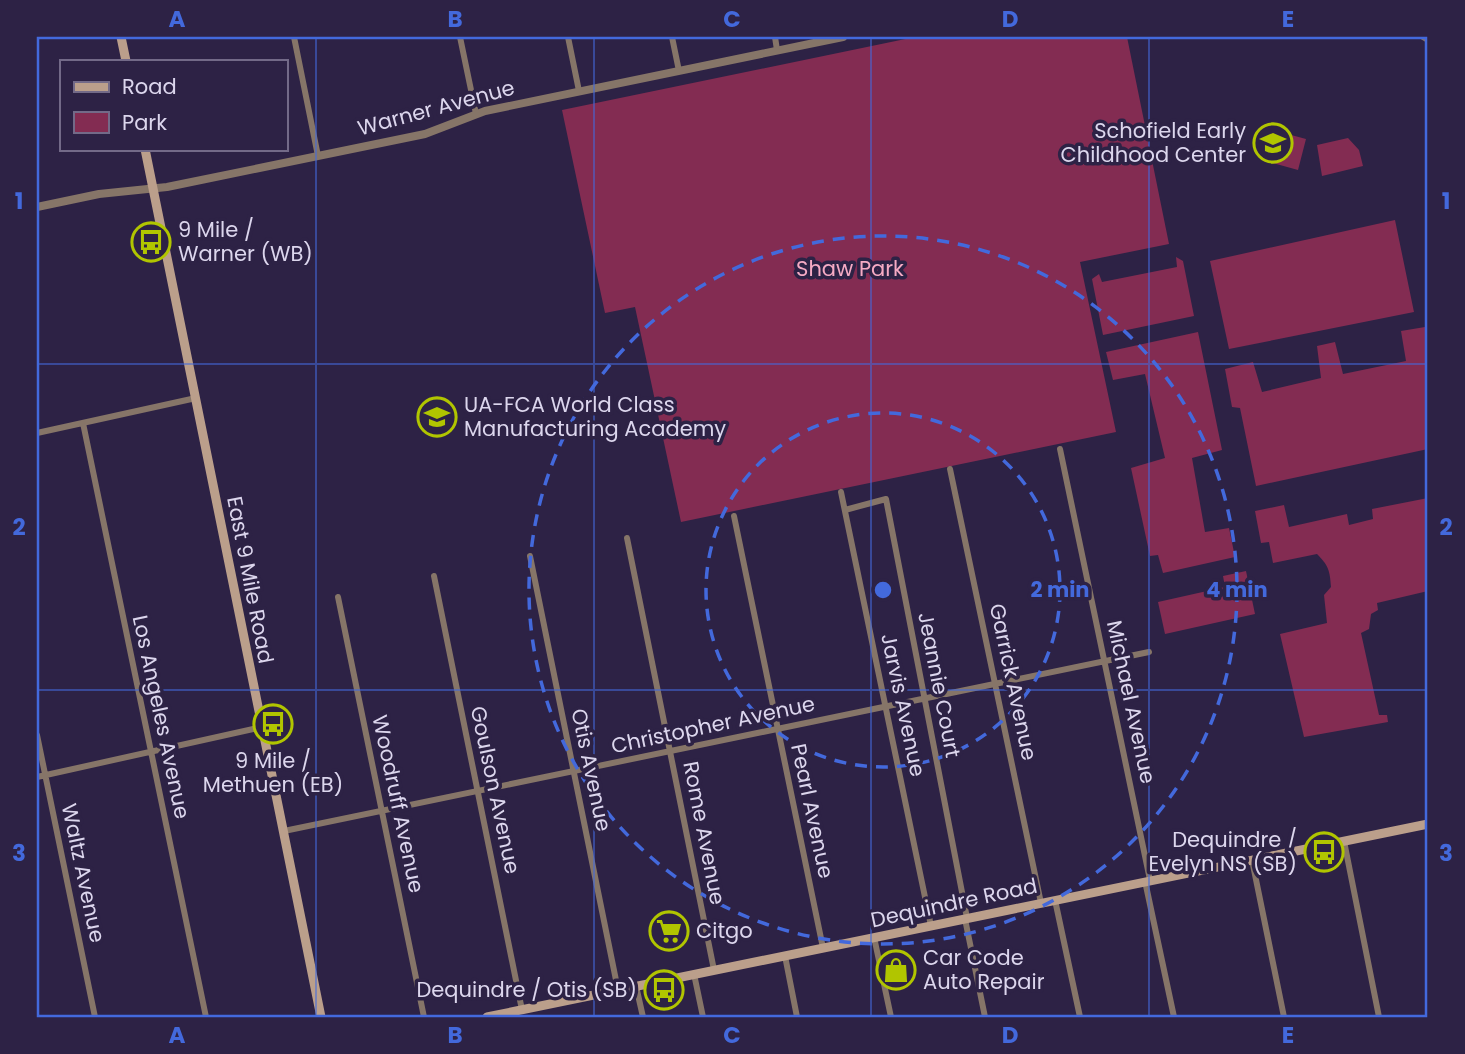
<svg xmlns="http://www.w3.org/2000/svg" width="1465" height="1054" font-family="Poppins,sans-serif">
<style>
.green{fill:#832c52}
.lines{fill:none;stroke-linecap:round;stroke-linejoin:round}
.minor{stroke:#867568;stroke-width:6}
.tertiary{stroke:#867568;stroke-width:8}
.secondary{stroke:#bb9f8b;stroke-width:9}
.grid{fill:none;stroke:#4369dc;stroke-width:2;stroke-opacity:0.55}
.ring{fill:none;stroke:#4369dc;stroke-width:3.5;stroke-dasharray:12 9}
.labels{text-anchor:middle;stroke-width:7;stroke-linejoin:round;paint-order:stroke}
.street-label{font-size:21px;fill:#dcd6ed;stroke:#2d2245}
.poi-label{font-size:21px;fill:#dcd6ed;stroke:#2d2245;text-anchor:start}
.park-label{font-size:21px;fill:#f6aac4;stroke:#2d2245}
.centre{fill:#4369dc;stroke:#2d2245;stroke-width:3.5}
.ring-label{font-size:21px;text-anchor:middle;font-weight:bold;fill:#4369dc;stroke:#2d2245;stroke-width:7;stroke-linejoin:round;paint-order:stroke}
.neatline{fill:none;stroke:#4369dc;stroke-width:2.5}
.grid-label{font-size:23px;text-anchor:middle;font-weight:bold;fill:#4369dc}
</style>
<rect width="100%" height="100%" fill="#2d2245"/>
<!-- green -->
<path class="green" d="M915,37H1127L1169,244L1080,262L1116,432L681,522L635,307L605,313L562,110Z
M1269,129L1306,139L1298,170L1262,160Z
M1348,138L1359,150L1363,166L1322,176L1317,145Z
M1395,220L1414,312L1229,349L1210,261Z
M1176,257L1183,261L1194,316L1103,335L1092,279L1099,274L1102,282L1177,267Z
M1425,327L1428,343V449L1256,486L1240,408L1232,407L1225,369L1253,362L1262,392L1321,378L1317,346L1335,342L1343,374L1406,361L1401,331Z
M1198,332L1222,450L1192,458L1205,532L1229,528L1235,557L1163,573L1158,555L1150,556L1131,468L1165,458L1145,374L1113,380L1106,352Z
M1428,498V591L1377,603L1378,610L1371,614L1369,629L1361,633L1379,715H1387L1388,722L1304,737L1280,634L1327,623L1324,595L1331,587C1330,570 1328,565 1317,554L1273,563L1269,542L1261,543L1255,511L1284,505L1289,527L1347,514L1349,525L1373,519L1372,509Z
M1246,571L1255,614L1165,634L1158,602L1225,587L1223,576Z"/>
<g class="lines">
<!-- minor -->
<path class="minor" d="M294,37L318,156
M460,37L476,114
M568,37L579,91
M672,37L679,71
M775,37L777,50
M1423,37L1428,40
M83,423L206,1017
M37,433L196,398
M1060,449L1150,880
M950,469L1041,903
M841,492L931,926
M845,510L886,499L967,918
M734,516L823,948
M627,538L714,970
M530,556L618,990
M434,576L522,1010
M338,597L424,1017
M37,735L95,1017
M37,777L262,727
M284,831L1149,652
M1344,841L1379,1017
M1252,860L1284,1017
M1145,881L1174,1017
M1055,900L1080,1017
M965,919L985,1017
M874,937L891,1017
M785,956L797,1017
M694,974L703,1017
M636,986L643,1017"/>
<!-- tertiary -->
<path class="tertiary" d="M37,207L99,194L167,187L425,134L485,111L843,37"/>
<!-- secondary -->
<path class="secondary" d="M121,37L126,61
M145,149L321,1017
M487,1017L1428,824"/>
</g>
<!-- grid -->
<path class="grid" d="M316,37V1017M594,37V1017M871,37V1017M1149,37V1017M37,364H1428M37,690H1428"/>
<!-- distance rings -->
<g class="ring">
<circle cx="883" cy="590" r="177"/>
<circle cx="883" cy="590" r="354"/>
</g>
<!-- icons -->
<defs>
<g id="school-ring" transform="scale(2.0125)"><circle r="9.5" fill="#2d2245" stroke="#b1c500" stroke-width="1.5"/><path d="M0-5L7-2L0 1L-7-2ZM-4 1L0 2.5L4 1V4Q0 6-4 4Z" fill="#b1c500"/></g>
<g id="bus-ring" transform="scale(2.0125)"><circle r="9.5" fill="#2d2245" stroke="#b1c500" stroke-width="1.5"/><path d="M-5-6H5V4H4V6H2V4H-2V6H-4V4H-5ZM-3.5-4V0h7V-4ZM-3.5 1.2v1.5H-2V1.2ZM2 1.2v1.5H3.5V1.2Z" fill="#b1c500"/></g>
<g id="supermarket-ring" transform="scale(2.0125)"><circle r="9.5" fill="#2d2245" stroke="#b1c500" stroke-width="1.5"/><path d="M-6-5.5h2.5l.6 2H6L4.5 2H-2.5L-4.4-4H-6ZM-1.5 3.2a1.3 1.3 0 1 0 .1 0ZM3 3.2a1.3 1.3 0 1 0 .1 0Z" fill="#b1c500"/></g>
<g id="shop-ring" transform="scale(2.0125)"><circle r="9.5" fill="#2d2245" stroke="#b1c500" stroke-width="1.5"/><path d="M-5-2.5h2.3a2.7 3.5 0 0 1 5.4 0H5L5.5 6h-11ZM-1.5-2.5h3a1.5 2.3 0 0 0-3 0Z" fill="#b1c500"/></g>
</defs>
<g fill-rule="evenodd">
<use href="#school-ring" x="1273" y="143"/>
<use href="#bus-ring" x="151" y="242"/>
<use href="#school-ring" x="437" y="417"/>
<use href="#bus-ring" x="273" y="724"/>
<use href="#bus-ring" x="1324" y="852"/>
<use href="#supermarket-ring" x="669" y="931"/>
<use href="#shop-ring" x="896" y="970"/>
<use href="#bus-ring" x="664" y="990"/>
</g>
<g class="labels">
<!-- street labels -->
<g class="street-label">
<text transform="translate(436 108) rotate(-15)" y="7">Warner Avenue</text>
<text transform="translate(250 580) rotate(79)" y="7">East 9 Mile Road</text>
<text transform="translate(1013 682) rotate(78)" y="7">Garrick Avenue</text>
<text transform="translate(939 685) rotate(79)" y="7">Jeannie Court</text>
<text transform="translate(1131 702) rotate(78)" y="7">Michael Avenue</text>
<text transform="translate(903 705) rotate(78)" y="7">Jarvis Avenue</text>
<text transform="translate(161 717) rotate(78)" y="7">Los Angeles Avenue</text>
<text transform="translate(713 725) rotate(-12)" y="7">Christopher Avenue</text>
<text transform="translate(591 770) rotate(78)" y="7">Otis Avenue</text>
<text transform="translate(495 790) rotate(78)" y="7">Goulson Avenue</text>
<text transform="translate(398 804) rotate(78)" y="7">Woodruff Avenue</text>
<text transform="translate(812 811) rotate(78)" y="7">Pearl Avenue</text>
<text transform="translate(704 833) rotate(79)" y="7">Rome Avenue</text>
<text transform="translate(83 873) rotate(78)" y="7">Waltz Avenue</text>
<text transform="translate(954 903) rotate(-12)" y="7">Dequindre Road</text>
</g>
<!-- poi labels -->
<g class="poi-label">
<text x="1246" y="138" text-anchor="end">Schofield Early<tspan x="1246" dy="24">Childhood Center</tspan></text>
<text x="178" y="237">9 Mile /<tspan x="178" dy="24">Warner (WB)</tspan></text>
<text x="464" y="412">UA-FCA World Class<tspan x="464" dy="24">Manufacturing Academy</tspan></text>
<text x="273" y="768" text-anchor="middle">9 Mile /<tspan x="273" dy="24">Methuen (EB)</tspan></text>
<text x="1297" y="847" text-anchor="end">Dequindre /<tspan x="1297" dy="24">Evelyn NS (SB)</tspan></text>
<text x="696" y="938">Citgo</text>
<text x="923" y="965">Car Code<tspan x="923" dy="24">Auto Repair</tspan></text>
<text x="637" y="997" text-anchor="end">Dequindre / Otis (SB)</text>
</g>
<!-- park labels -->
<g class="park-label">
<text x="850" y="276">Shaw Park</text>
</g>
</g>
<circle cx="883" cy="590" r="10" class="centre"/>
<g class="ring-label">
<text x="1060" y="597">2 min</text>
<text x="1237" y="597">4 min</text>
</g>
<!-- border -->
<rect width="1465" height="1054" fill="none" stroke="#2d2245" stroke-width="77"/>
<!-- legend -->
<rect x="60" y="60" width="228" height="91" fill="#2d2245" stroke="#736a88" stroke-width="2"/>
<rect x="74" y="82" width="35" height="10" fill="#bb9f8b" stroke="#736a88" stroke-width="2"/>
<text x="122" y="94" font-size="21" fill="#dcd6ed">Road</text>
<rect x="74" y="112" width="35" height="21" fill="#832c52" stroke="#736a88" stroke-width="2"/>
<text x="122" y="130" font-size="21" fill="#dcd6ed">Park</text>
<rect x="38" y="38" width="1388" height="978" class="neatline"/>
<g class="grid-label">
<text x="177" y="27">A</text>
<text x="455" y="27">B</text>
<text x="732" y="27">C</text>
<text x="1010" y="27">D</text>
<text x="1288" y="27">E</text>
<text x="19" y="209">1</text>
<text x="1446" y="209">1</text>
<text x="19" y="535">2</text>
<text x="1446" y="535">2</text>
<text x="19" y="861">3</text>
<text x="1446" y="861">3</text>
<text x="177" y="1043">A</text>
<text x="455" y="1043">B</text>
<text x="732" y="1043">C</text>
<text x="1010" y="1043">D</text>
<text x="1288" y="1043">E</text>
</g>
</svg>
